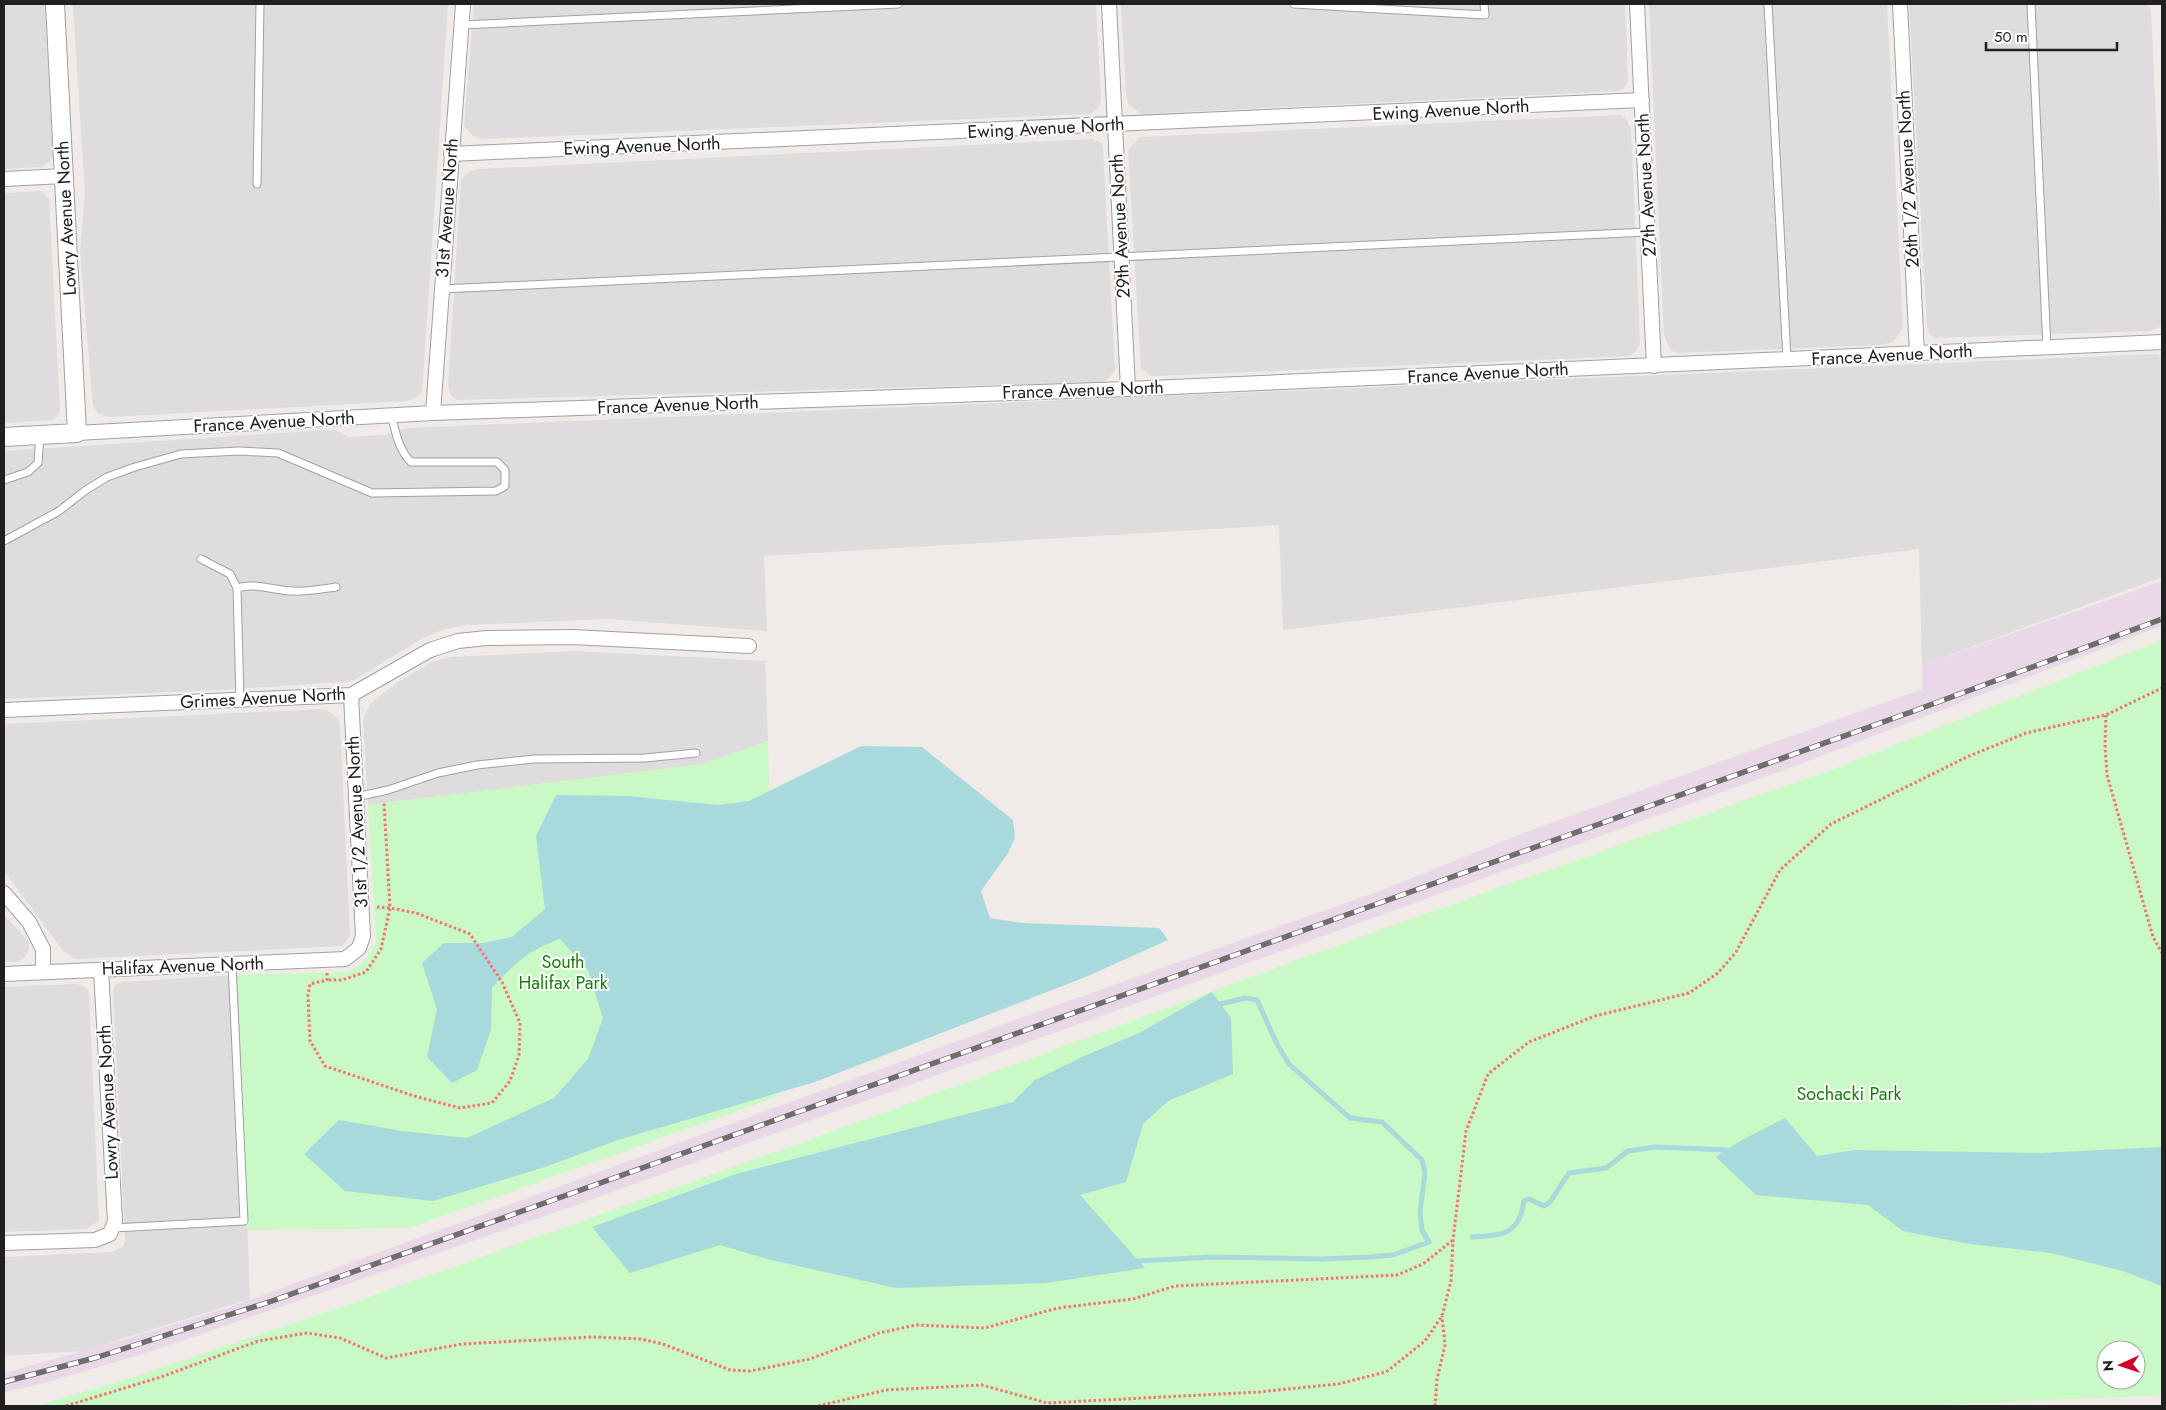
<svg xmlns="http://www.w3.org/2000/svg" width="2166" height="1410" font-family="Jost,sans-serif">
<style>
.residential{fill:#dedcdd}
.industrial{fill:#e9d8e8}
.park{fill:#c9f9c4;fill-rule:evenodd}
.water{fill:#a7d9dd}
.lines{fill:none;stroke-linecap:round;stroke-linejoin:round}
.stream{stroke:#a7d9dd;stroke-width:5}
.service-casing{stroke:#a1a1a1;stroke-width:9}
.minor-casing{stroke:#a1a1a1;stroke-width:16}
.tertiary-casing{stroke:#a1a1a1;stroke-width:20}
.path{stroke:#f87077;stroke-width:3;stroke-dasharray:2.5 2.5;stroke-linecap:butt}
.service{stroke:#fff;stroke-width:7}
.minor{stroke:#fff;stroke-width:14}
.tertiary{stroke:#fff;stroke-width:18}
.rail-casing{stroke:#6e6e6e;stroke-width:5.5}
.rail{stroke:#fff;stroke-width:4;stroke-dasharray:11;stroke-linecap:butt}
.labels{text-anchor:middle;stroke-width:4;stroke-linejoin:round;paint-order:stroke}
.street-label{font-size:18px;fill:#202020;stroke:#fff}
.park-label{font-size:18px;fill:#167e0d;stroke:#fff}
</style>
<rect width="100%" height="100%" fill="#f0ebe6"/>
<!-- residential -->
<path class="residential" d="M4,4H45L53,155L50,161L42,167L4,169Z
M73,4H448L422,392L418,397L407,401L109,417L98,413L93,406L80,251L85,194Z
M474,4H1096L1101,100L1099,107L1091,114L481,139L473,136L464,126Z
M1121,4H1625L1628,82L1623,89L1618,91L1141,114L1128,104L1126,94Z
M1649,4H1887L1903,328L1893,342L1881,345L1677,353L1670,350L1664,335Z
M1909,4L2148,5L2151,10L2162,256V326L2151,331L1935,338L1930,335L1927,328Z
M1620,115L1625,117L1631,129L1640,344L1634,353L1629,356L1152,376L1141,369L1128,150L1140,137Z
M1092,139L1102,143L1103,150L1115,370L1108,379L1102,382L457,400L451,396L448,385L461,179L470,171L480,169Z
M41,191L49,199L60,410L57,417L52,420L4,423V193Z
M2157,354L2162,356V577L1922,665L1919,549L1283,630L1279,525L764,556L767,631L607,619L467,625L445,629L421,639L356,679L346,682L219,690L4,699V451L328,430H336L349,437L384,435L407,428Z
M575,651L765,661L768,741L703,764L368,805L363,720L370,704L399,681L432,662L451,657Z
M325,709L339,719L340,725L350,936L342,946L75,959L63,951L4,871V724Z
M4,915L29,942L28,952L23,959L17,962H4Z
M238,975L250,1299L83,1351L4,1356V1257L112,1252L123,1247L125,1241L113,990L116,985L121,982Z
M77,984L87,988L89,993L99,1221L86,1229L4,1232V987Z"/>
<!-- industrial -->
<path class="industrial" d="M2162,581V626L1800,764L554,1213L149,1352L41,1384L4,1392V1373L136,1336L227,1308L1018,1019L1388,888L1526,832L1922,689V665Z"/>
<!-- park -->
<path class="park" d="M2162,640V1395L1916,1406H36L140,1375L361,1300L837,1130L1355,939L1842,766ZM2106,1350H2136V1380H2106Z
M768,741L776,1097L409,1228L248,1230L238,975L348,972C362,964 369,957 376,942L368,805L703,764Z"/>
<!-- water -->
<path class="water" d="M861,746L922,747L1013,820L1015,838L1008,853L981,891L990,918L1022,923L1159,928L1168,940L1088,976L815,1082L618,1140L545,1167L433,1201L345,1191L304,1154L339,1120L402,1131L467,1138L554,1098L588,1059L603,1018L588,970L560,939C528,950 515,963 492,988L491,1030L477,1070L452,1083L427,1057L437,1009L422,963L444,943H483L512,937L545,909L536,836L556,795L626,796L719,805L749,801Z
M1212,992L1231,1018L1233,1074L1168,1101L1143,1124L1126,1182L1080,1195L1145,1268L1046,1283L896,1288L767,1259L720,1245L630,1273L592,1227L736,1174L1013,1102L1035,1080L1084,1056L1139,1033Z
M1785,1118L1817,1156L1855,1150L2041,1153L2162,1147V1286L2123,1271L2051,1253L1970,1244L1903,1231L1868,1205L1756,1195L1716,1157L1742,1140Z"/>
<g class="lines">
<!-- stream -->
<path class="stream" d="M1472,1237C1501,1235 1519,1236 1524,1201L1529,1199L1544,1206L1550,1202L1569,1173L1606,1168L1628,1151L1655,1147L1727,1150
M1138,1261L1212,1257L1322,1259L1370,1257L1393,1255L1429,1242L1422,1230L1420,1213L1425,1172L1422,1160L1382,1122L1350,1118L1289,1064L1277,1044L1257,1000L1245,998L1221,1004"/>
<!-- service casing -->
<g class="service-casing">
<path id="service" d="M1294,4L1485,15L1484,4
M1768,4L1787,359
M2031,4L2047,348
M462,25L898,4
M257,184L260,4
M442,289L1648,232
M4,480L28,472L38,463L40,435
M4,541L59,511L86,490L107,477L135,467L181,454L239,451L278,453L372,493L496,491L505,486V470L497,462H411C398,449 396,432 391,415
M201,559L230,574L237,588
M240,700L237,588C254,582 275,591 293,591C307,592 322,589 336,587
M356,797L388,790L438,773L477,765L534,759L645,758L696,753
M113,1228L244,1221L232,964"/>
</g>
<!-- minor casing -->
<g class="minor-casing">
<path id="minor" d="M1109,4L1128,389
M1637,4L1654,366
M1900,4L1917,354
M451,154L1642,100
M4,179L64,176
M433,413L463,4
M77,433L433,413L1128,389L2162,342
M4,710L351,695L430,650L458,641L487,638L572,637L749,646
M4,893L29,922L43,949V972
M4,974L345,959L359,948L363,936L351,695
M4,1243L95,1240L110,1234L115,1221L101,970"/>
</g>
<!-- tertiary casing -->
<g class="tertiary-casing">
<path id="tertiary" d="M4,437L77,433L55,4"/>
</g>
<!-- path -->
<path class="path" d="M2106,715L2105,745L2107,775L2153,937L2162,953
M377,907L390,908L384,803
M327,973V980L310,984L308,995L310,1041L325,1066L414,1096L460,1108L492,1103L510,1081L519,1055L520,1023L502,982L470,934L416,913L390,908L381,949L366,972L342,980H327
M66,1406L164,1376L258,1341L307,1333L340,1338L386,1358L462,1344L593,1337L640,1339L663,1344L730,1370L750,1371L810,1359L879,1333L916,1325L985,1328L1058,1308L1133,1299L1175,1286L1397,1275L1423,1264L1453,1240
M818,1406L886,1390L982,1385L1047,1403L1259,1392L1338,1384L1386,1372L1425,1341L1442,1316L1451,1281L1453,1240L1466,1131L1488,1074L1529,1042L1595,1016L1689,993L1718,973L1736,952L1780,870L1831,824L1969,756L2026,733L2106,715L2162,688
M1435,1406L1437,1379L1445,1345L1442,1316"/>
<!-- service -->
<use href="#service" class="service"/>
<!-- minor -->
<use href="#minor" class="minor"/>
<!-- tertiary -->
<use href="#tertiary" class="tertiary"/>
<!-- rail casing -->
<g class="rail-casing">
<path id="rail" d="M4,1382L98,1357L272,1301L1911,712L2162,619"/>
</g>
<!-- rail -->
<use href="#rail" class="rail"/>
</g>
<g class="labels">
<!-- street labels -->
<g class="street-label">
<text transform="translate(1451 110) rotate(-3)" y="6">Ewing Avenue North</text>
<text transform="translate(1046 128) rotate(-3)" y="6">Ewing Avenue North</text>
<text transform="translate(642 146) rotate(-2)" y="6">Ewing Avenue North</text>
<text transform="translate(1908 179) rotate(-93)" y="6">26th 1/2 Avenue North</text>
<text transform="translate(1646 185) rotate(-93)" y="6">27th Avenue North</text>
<text transform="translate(447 208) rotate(-86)" y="6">31st Avenue North</text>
<text transform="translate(66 218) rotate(-93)" y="6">Lowry Avenue North</text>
<text transform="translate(1120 226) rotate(-93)" y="6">29th Avenue North</text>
<text transform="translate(1892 355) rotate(-3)" y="6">France Avenue North</text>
<text transform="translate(1488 373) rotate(-3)" y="6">France Avenue North</text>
<text transform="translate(1083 390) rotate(-2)" y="6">France Avenue North</text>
<text transform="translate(678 405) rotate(-2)" y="6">France Avenue North</text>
<text transform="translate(274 422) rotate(-3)" y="6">France Avenue North</text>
<text transform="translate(263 698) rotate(-3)" y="6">Grimes Avenue North</text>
<text transform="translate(357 822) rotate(-93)" y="6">31st 1/2 Avenue North</text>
<text transform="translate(183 966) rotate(-2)" y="6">Halifax Avenue North</text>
<text transform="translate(108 1102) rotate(-93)" y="6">Lowry Avenue North</text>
</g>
<!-- park labels -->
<g class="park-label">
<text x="563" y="968">South<tspan x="563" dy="21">Halifax Park</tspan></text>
<text x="1849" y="1100">Sochacki Park</text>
</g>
</g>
<!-- border -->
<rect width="2166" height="1410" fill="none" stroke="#202020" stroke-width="10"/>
<!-- north arrow -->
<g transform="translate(2121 1365) rotate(267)"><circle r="24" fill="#ffffff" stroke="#a6a6a6"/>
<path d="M0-4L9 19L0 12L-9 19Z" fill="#cc0324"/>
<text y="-8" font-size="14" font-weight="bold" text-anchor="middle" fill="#202020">N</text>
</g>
<!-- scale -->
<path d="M1986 42v8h131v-8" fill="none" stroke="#202020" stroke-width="2.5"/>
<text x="1994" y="42" font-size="15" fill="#202020" stroke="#ffffff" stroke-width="4" paint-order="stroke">50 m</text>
</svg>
